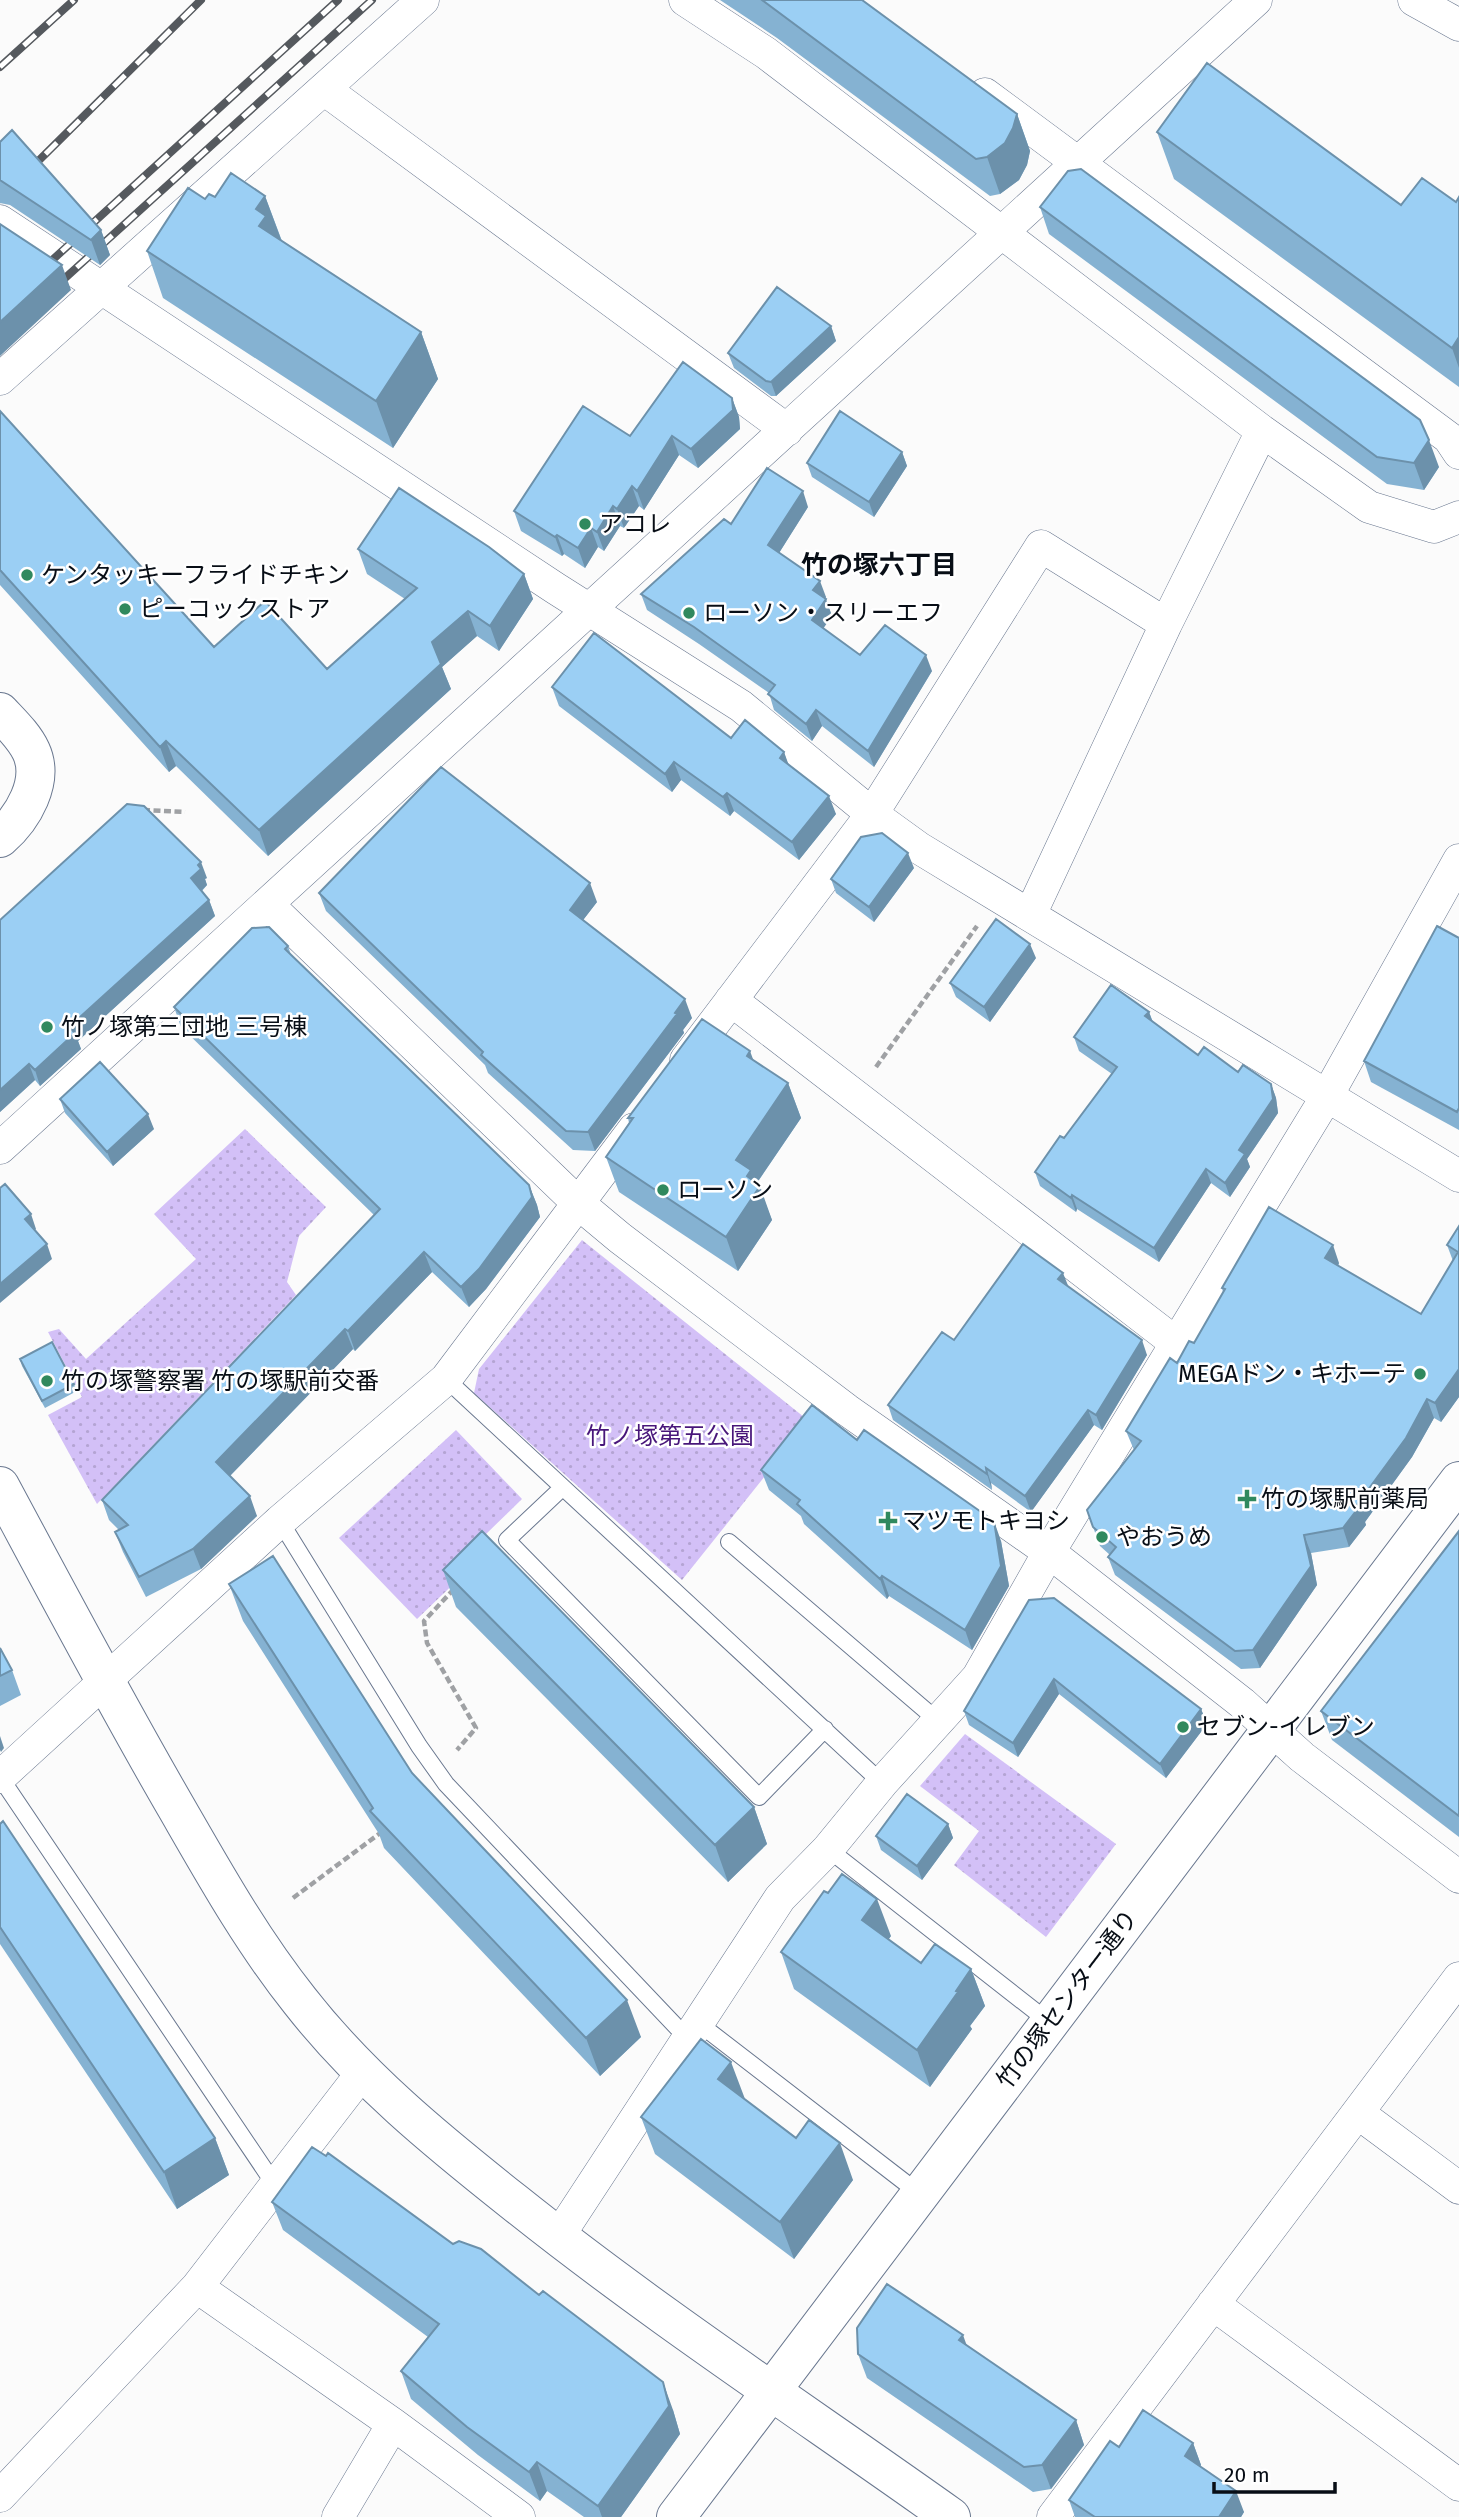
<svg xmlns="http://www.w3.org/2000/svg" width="1459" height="2517" font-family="'Fira Sans','Noto Sans JP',sans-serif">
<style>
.park{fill:url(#park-dots)}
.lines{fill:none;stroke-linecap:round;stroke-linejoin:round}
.lane-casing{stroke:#69778f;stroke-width:18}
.street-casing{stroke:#69778f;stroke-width:33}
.secondary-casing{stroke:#69778f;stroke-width:40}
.path{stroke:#9fa1a4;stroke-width:4.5;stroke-dasharray:7 3.5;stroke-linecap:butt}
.lane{stroke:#fff;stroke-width:16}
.street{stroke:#fff;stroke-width:32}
.secondary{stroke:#fff;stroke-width:38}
.rail-casing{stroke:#55595e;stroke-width:8}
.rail{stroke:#fff;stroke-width:5;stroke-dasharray:16;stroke-linecap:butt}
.wall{fill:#85b2d2}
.shaded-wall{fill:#6c91ab}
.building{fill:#9bcff4;stroke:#6c91ab;stroke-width:2}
.poi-dot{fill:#30895e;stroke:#fff;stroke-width:2.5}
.labels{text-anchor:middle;stroke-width:5;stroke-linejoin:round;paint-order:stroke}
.poi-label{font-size:24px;fill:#080e16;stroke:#fff;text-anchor:start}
.park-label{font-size:24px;fill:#48167a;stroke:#fff}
.street-label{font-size:24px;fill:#080e16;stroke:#fff}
.neighbourhood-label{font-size:26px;font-weight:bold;fill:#080e16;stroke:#fff}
</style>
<defs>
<pattern id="park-dots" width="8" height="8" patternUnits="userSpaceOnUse" patternTransform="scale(1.75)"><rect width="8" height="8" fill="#d3c0f7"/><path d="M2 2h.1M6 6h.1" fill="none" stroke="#b4a4d3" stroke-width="1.8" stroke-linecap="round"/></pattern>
</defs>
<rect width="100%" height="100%" fill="#fbfbfb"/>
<!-- park -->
<path class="park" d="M245,1129L326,1207L299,1236L287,1282L296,1295L97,1504L48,1415L82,1397L48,1332L59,1329L86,1359L196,1259L154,1214Z
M582,1240L809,1421L682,1580L474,1393L479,1369Z
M456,1430L522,1499L484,1536L493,1546L417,1619L339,1538Z
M965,1734L1116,1844L1046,1937L954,1865L979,1831L920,1786Z"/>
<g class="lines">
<!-- lane casing -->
<g class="lane-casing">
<path id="lane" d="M446,1379L882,1783
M562,1488L507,1540L759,1797L825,1729
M280,1521L419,1746L446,1784L687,2038
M729,1542L938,1721
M0,1777L275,2185
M828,1849L1049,2022
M697,2022L920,2194"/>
</g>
<!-- street casing -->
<g class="street-casing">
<path id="street" d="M685,0L766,53L1262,431L1369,507L1434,527L1459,517
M1414,0L1459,25
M324,89L787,430
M985,94L1449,438L1459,453
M0,221L555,588L741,706L872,814L919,848L1459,1176
M0,379L423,0
M267,904L578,1203L620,1238L847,1410L1049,1552L1242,1703L1302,1757L1459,1877
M1030,915L1166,624L1262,431
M731,1000L1176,1343
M686,1060L872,814L1041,546L1166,624
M0,1148L1256,0
M0,1777L280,1521L446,1379L634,1129
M1358,2113L1459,2188
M558,2237L780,1898L828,1849L882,1783L978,1677L1049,1552L1327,1096L1459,860
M197,2287L393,2424L519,2517
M1213,2304L1459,2485
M0,2496L197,2287L362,2073
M338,2517L393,2424
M1053,2517L1459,1978"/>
</g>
<!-- secondary casing -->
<g class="secondary-casing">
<path id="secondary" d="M0,712C11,724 24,736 31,751C45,781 23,818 0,838
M0,1486C58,1594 115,1702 176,1807C214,1873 252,1941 300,2001C361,2079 437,2141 514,2202C654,2314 805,2413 951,2517
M676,2517L1459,1481"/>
</g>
<!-- path -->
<path class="path" d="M143,810L185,812
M876,1067L977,926
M454,1589L424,1621L427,1643L476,1728L457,1750
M293,1898L383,1831"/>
<!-- lane -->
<use href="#lane" class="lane"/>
<!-- street -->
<use href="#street" class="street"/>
<!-- secondary -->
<use href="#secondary" class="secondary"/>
<!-- rail casing -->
<g class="rail-casing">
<path id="rail" d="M0,67L74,0
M0,199L201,0
M38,273L338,0
M53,289L372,0"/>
</g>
<!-- rail -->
<use href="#rail" class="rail"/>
</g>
<!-- wall -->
<path class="wall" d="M720,0H862L1017,114L1030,151L1027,165L1019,180L1000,194L990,196L777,38Z
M1157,132L1401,205L1456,202L1459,197V387L1174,179Z
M0,142L101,230L110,255L100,265L10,205L0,203Z
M265,196L282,241L421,332L438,379L393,448L163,298L147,251L205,199L215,197Z
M1040,207L1439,467L1424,490L1387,484L1049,234Z
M831,326L836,341L776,396H771L734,368L728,353Z
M732,398L739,417L740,429L698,468L679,455L644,510L639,506L624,528L620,526L604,551L598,547L585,568L564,554L562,556L521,531L514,511Z
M0,411L214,647L327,669L405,599L367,574L358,549L524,574L533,599L499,651L477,636L442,667L451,689L268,856L176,766L169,772L0,585Z
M902,452L907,466L874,517L812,477L807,463Z
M808,507L779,553L826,597L825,599L832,616L823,628L860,655L932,671L874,767L822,726L812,741L774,710L769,693L699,644L647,610L641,594L731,524Z
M552,687L784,752L788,765L836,814L799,860L734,811L730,816L681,780L672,792L559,706Z
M914,868L874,922L836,893L831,879Z
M207,878L205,879L207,885L202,891L209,900L215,916L78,1041L81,1049L40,1086L35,1080L0,1112V920Z
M319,893L597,902L583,920L692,1018L683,1030L684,1033L595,1151L573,1150L488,1073L485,1065L326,911Z
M1459,938V1130L1371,1082L1364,1061Z
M288,946L291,955L529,1185L537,1205L540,1217L486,1289L469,1307L432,1272L355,1351L353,1349L230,1476L257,1516L201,1569L146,1597L123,1552L115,1532L119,1530L109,1520L102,1500L374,1215L181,1027L174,1007Z
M1036,958L990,1022L956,997L950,983Z
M1149,1012L1153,1022L1198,1055L1238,1072L1271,1084L1276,1098L1278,1113L1247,1159L1250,1167L1230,1197L1211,1183L1159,1262L1077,1209L1076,1212L1040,1186L1035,1172L1064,1138L1112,1074L1079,1051L1074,1037Z
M753,1061L788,1083L801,1118L757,1183L772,1220L738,1271L619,1192L606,1157L629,1123L628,1118Z
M60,1099L154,1129L113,1166L65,1113Z
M1459,1226V1397L1441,1422L1434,1418L1412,1457L1365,1522L1366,1525L1349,1547L1311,1553L1317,1585L1260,1668L1241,1669L1115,1575L1108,1557L1110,1555L1100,1546L1093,1527L1134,1450L1126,1431L1177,1363L1194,1343L1223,1292L1222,1288L1339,1263L1338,1266L1421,1314L1453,1261L1447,1245Z
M1068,1287L1147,1355L1102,1430L1094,1425L1031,1512L991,1483L992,1490L893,1420L888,1405L954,1340Z
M20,1359L74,1384L77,1391L45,1408L22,1366Z
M857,1440L1001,1541L1009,1586L972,1650L889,1596L887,1599L804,1524L801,1516L769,1490L761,1470Z
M1459,1531V1837L1332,1740L1321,1711Z
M443,1570L754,1807L767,1844L728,1882L456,1607Z
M229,1584L412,1773L641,2037L600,2076L384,1848L379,1834L243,1621Z
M1029,1600L1201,1709L1207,1724L1166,1778L1059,1694L1018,1757L969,1725L964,1711Z
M0,1648L12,1670L21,1695L0,1706Z
M0,1824L215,2138L229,2175L177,2209L0,1944Z
M948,1824L953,1838L922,1880L881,1850L876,1836Z
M891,1936L888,1939L921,1963L971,1969L985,2006L970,2026L972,2029L930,2087L794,1989L781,1952Z
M745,2099L853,2180L794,2259L655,2154L641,2117Z
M272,2202L453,2244L673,2410L680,2434L621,2517H584L547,2491L540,2501L478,2455L411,2399L401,2371L428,2337L283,2230Z
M966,2345L1076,2420L1084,2445L1051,2489L1033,2492L867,2378L858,2354Z
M1193,2443L1201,2465L1200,2466L1244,2512L1241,2517H1075L1069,2500L1119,2447Z"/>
<!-- shaded-wall -->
<path class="shaded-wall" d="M1017,114L1030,151L1027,165L1019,180L1000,194L987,157Z
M265,196L282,242L259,226L256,209Z
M101,230L110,255L100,265L91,240Z
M62,265L71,290L0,356V322Z
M831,326L836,341L776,396L771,382Z
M421,332L438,379L393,448L376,401Z
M1459,337V368L1452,348Z
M732,398L739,417L740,429L698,468L691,449Z
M672,436L679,455L644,510L637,491Z
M1429,440L1439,467L1424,490L1414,463Z
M902,452L907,466L874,517L869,502Z
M632,486L639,506L624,528L617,509Z
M803,491L808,507L774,561L768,545Z
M613,506L620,526L604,551L597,532Z
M591,528L598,547L585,568L578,548Z
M557,535L564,554L562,556L555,537Z
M524,574L533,599L499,651L490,626Z
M820,581L826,597L819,606L813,590Z
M826,599L832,616L818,636L812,620Z
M468,611L477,636L442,667L451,689L268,856L259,830L432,642Z
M926,655L932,671L874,767L868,751Z
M816,710L822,726L812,741L806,724Z
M166,741L176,766L169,772L160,747Z
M784,752L791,771L780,758Z
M674,762L681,780L672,792L665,774Z
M727,793L734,811L730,816L723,797Z
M829,796L836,814L799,860L792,842Z
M908,853L914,868L874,922L869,907Z
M201,862L207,878L205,879L207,885L197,895L191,878L198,865Z
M590,883L597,902L577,928L570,910Z
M209,900L215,916L78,1041L81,1049L40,1086L35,1070L69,1027Z
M1030,944L1036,958L990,1022L984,1007Z
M685,999L692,1018L683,1030L684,1033L595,1151L588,1132Z
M1149,1012L1154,1026L1145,1016Z
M750,1051L763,1086L747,1056Z
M29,1064L35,1080L0,1112V1090Z
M788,1083L801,1118L756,1184L760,1186L772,1220L738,1271L726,1237L736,1160Z
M1271,1084L1276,1098L1278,1113L1247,1159L1250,1167L1230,1197L1225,1183L1239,1150Z
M148,1114L154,1129L113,1166L107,1152Z
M1206,1169L1211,1183L1159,1262L1154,1248Z
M529,1185L537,1205L540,1217L486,1289L469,1307L461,1287Z
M1072,1195L1077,1209L1076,1212L1071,1198Z
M31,1214L36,1229L31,1233L25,1219Z
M47,1244L52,1259L0,1303V1284Z
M1333,1245L1339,1263L1332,1277L1325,1258Z
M424,1252L432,1272L355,1351L348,1331Z
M1063,1273L1069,1288L1058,1279Z
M345,1329L353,1349L223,1483L216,1462Z
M1142,1340L1147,1355L1102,1430L1096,1415Z
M1459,1369V1397L1441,1422L1435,1403Z
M1427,1399L1434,1418L1412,1457L1365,1522L1366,1525L1349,1547L1343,1528L1357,1505Z
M1088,1410L1094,1425L1031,1512L1025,1496Z
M986,1468L991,1483L992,1490L987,1474Z
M250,1496L257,1516L201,1569L193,1549Z
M994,1521L1001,1541L1009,1586L972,1650L965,1630Z
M1304,1535L1311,1553L1317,1585L1260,1668L1253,1650Z
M882,1576L889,1596L887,1599L880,1579Z
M1054,1679L1059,1694L1018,1757L1013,1743Z
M1201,1709L1207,1724L1166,1778L1160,1764Z
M0,1736L4,1748L1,1752L0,1750Z
M754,1807L767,1844L728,1882L715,1845Z
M948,1824L953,1838L922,1880L917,1866Z
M877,1899L891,1936L876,1957L862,1920Z
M971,1969L985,2006L970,2026L972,2029L930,2087L917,2050Z
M627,2000L641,2037L600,2076L586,2038Z
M731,2062L745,2099L718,2079Z
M215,2138L229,2175L177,2209L164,2172Z
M840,2143L853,2180L794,2259L780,2222Z
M963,2335L972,2360L959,2340Z
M663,2382L673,2410L680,2434L621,2517H602L598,2506Z
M1076,2420L1084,2445L1051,2489L1042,2465Z
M1193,2443L1201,2465L1192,2478L1185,2456Z
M537,2462L547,2491L540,2501L529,2472Z
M1236,2491L1244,2512L1241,2517H1219Z"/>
<!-- building -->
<path class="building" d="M762,0H862L1017,114L1013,128L1005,143L987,157L976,159Z
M1207,63L1401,205L1422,178L1456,202L1459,197V337L1452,348L1157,132Z
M12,130L101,230L91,240L0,180V142Z
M1081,169L1420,420L1429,440L1414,463L1377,457L1040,207L1068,171Z
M231,173L265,196L256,209L266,216L259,226L421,332L376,401L147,251L188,188L205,199L209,194L215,197Z
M0,224L62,265L0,322Z
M777,287L831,326L771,382L766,381L728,353Z
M683,362L732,398L733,410L691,449L672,436L637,491L632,486L617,509L613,506L597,532L591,528L578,548L557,535L555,537L514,511L583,406L630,436Z
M0,411L214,647L265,601L327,669L417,588L358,549L399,488L489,547L524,574L490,626L468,611L432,642L441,664L259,830L166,741L160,747L0,570Z
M840,411L902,452L869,502L807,463Z
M767,468L803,491L768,545L820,581L813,590L826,599L812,620L860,655L885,625L926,655L868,751L816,710L806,724L768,694L775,685L694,627L641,594L724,519L731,524Z
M594,633L731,738L745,720L784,752L780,758L829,796L792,842L727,793L723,797L674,762L665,774L552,687Z
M441,767L590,883L570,910L685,999L675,1013L677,1014L588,1132L566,1131L481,1055L483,1052L319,893Z
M127,804L144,806L201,862L198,865L201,869L191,878L209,900L69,1027L75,1033L35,1070L29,1064L0,1090V920Z
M882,833L908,853L869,907L831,879L861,837Z
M996,919L1030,944L984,1007L950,983Z
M1437,926L1459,938V1108L1457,1112L1364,1061Z
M269,927L288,946L285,949L529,1185L532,1197L479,1269L461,1287L424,1252L348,1331L345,1329L216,1462L250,1496L193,1549L139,1577L115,1532L128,1525L102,1500L380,1209L174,1007L252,928Z
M1111,985L1149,1012L1145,1016L1198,1055L1204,1047L1238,1072L1243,1065L1271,1084L1273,1099L1239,1150L1245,1154L1225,1183L1206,1169L1154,1248L1072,1195L1071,1198L1035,1172L1060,1136L1064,1138L1117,1067L1074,1037Z
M702,1019L750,1051L747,1056L788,1083L736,1160L751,1170L747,1176L760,1186L726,1237L606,1157L633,1118H628Z
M100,1062L148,1114L107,1152L60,1099Z
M5,1184L31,1214L25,1219L47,1244L0,1284V1188Z
M1269,1207L1333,1245L1325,1258L1421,1314L1458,1252L1447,1245L1459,1226V1369L1435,1403L1427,1399L1406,1438L1357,1505L1359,1507L1343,1528L1304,1535L1311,1566L1253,1650L1235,1651L1108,1557L1116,1547L1093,1527L1087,1510L1141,1441L1126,1431L1170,1358L1177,1363L1189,1341L1194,1343L1225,1289L1222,1288Z
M1023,1244L1063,1273L1058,1279L1142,1340L1096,1415L1088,1410L1025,1496L986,1468L987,1474L888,1405L942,1332L954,1340Z
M52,1342L74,1384L42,1401L20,1359Z
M812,1405L857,1440L864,1430L994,1521L1001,1566L965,1630L882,1576L880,1579L797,1504L800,1500L761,1470Z
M482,1531L754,1807L715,1845L443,1570Z
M1459,1531V1816L1321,1711Z
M273,1556L412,1773L627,2000L586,2038L370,1811L373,1808L229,1584Z
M1054,1598L1201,1709L1160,1764L1054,1679L1013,1743L964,1711L1029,1600Z
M0,1648L12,1670L0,1676Z
M907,1794L948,1824L917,1866L876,1836Z
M3,1821L215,2138L164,2172L0,1927V1824Z
M842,1874L877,1899L862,1920L921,1963L935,1944L971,1969L956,1991L958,1992L917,2050L781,1952L824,1891L828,1893Z
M701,2039L731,2062L718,2079L796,2138L809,2120L840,2143L780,2222L641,2117Z
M312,2147L326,2156L328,2153L453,2244L459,2241L481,2249L539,2295L543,2291L663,2382L669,2406L598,2506L537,2462L529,2472L467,2427L401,2371L439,2324L272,2202Z
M887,2284L963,2335L959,2340L1076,2420L1042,2465L1024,2467L858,2354L857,2328Z
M1143,2410L1193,2443L1185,2456L1236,2491L1219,2517H1095L1069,2500L1110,2441L1119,2447Z"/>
<!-- markers -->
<g class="poi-dot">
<circle cx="585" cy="524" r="7"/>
<circle cx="27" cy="575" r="7"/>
<circle cx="125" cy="609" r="7"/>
<circle cx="689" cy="613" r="7"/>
<circle cx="47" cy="1027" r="7"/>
<circle cx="663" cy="1190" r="7"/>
<circle cx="1420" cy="1374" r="7"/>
<circle cx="47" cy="1381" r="7"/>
<path d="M1243.5 1488.5h7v7h7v7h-7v7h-7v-7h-7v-7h7z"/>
<path d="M884.5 1510.5h7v7h7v7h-7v7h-7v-7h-7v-7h7z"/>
<circle cx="1102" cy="1537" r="7"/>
<circle cx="1183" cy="1727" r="7"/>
</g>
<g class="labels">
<!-- poi labels -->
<g class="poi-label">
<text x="599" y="532">アコレ</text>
<text x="41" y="583">ケンタッキーフライドチキン</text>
<text x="139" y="617">ピーコックストア</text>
<text x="703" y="621">ローソン・スリーエフ</text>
<text x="61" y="1035">竹ノ塚第三団地 三号棟</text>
<text x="677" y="1198">ローソン</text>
<text x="1406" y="1382" text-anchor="end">MEGAドン・キホーテ</text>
<text x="61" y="1389">竹の塚警察署 竹の塚駅前交番</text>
<text x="1261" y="1507">竹の塚駅前薬局</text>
<text x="902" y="1529">マツモトキヨシ</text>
<text x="1116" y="1545">やおうめ</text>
<text x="1197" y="1735">セブン-イレブン</text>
</g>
<!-- park labels -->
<g class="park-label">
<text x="670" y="1444">竹ノ塚第五公園</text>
</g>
<!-- street labels -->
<g class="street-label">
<text transform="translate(1067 1999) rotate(-53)" y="8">竹の塚センター通り</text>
</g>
<!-- neighbourhood labels -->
<g class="neighbourhood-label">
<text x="879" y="574">竹の塚六丁目</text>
</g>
</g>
<!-- scale -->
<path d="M1214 2482v10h121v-10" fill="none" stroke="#080e16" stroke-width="3.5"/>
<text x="1224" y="2482" font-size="21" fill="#080e16" stroke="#ffffff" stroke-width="5" paint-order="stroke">20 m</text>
</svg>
